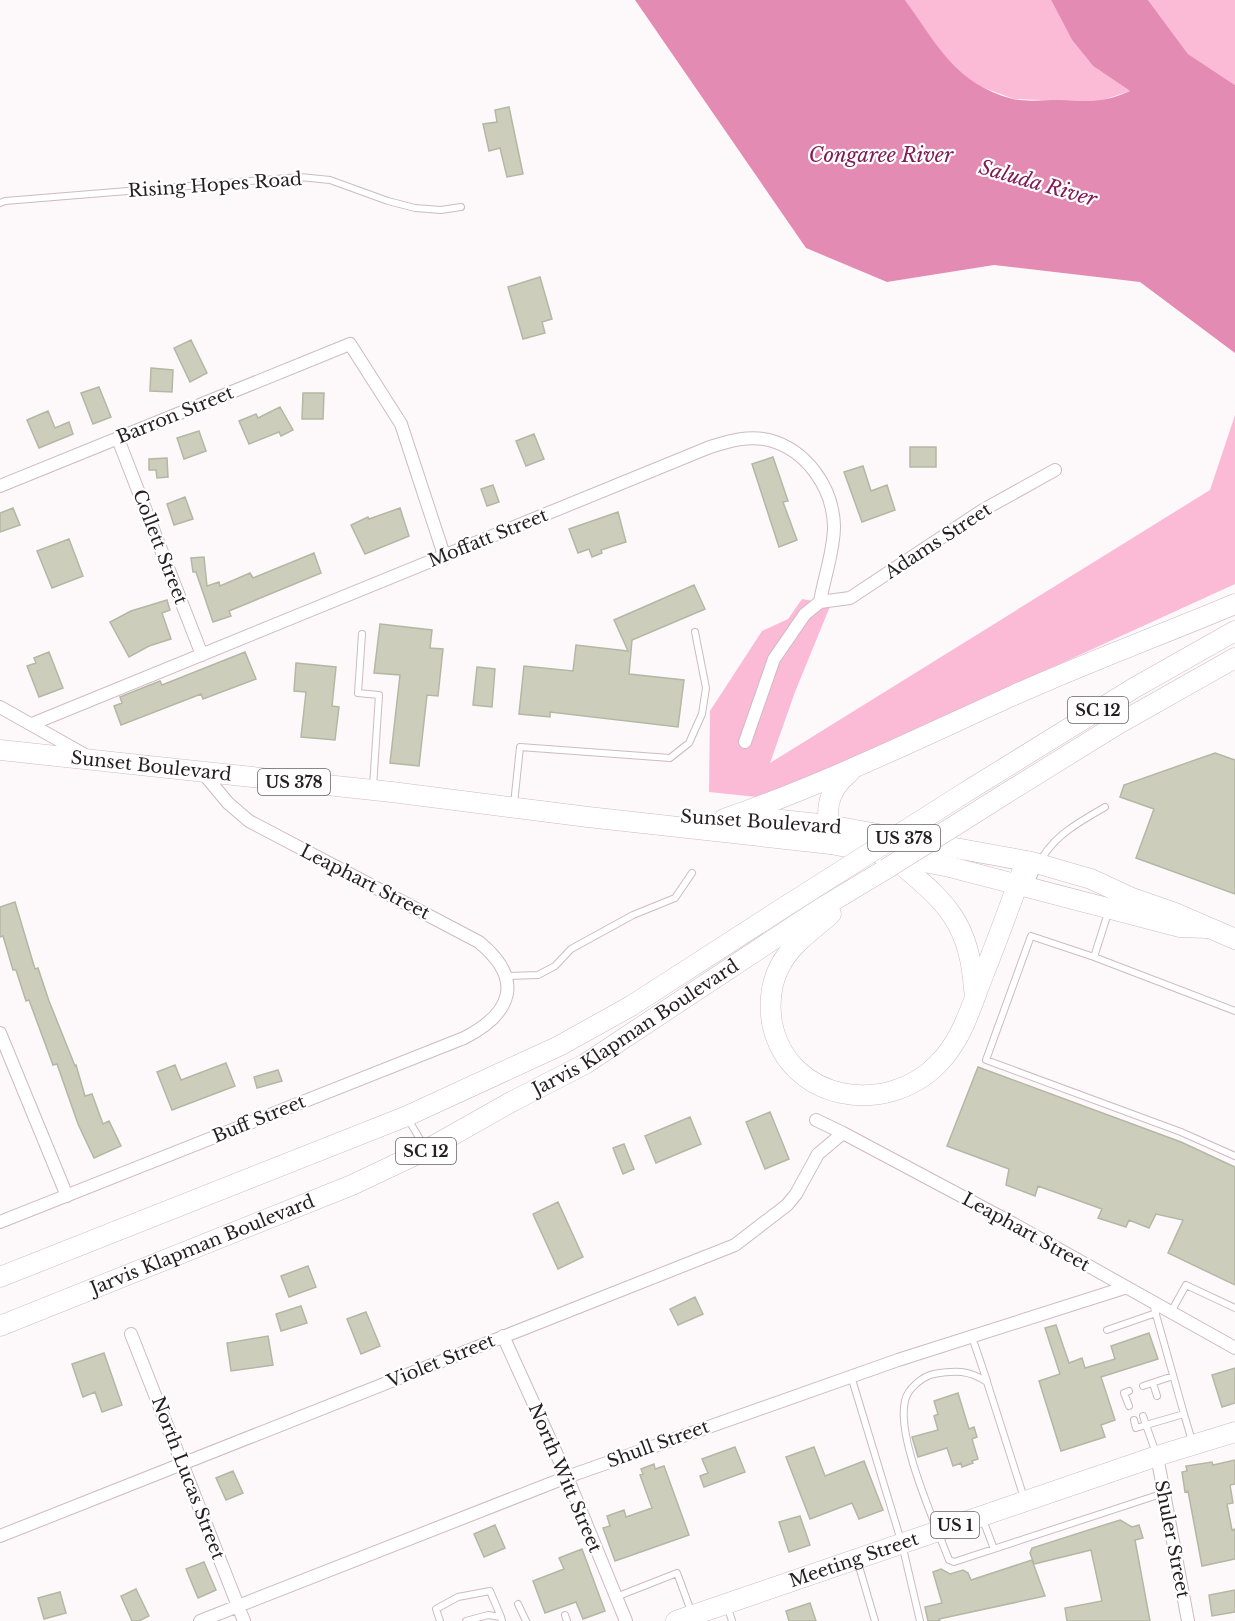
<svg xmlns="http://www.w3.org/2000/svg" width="1235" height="1621" font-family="'Libre Baskerville',serif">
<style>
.green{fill:#fbbad6}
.water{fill:#e48bb4}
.building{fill:#cccebb;stroke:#b4b7a4;stroke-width:1.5}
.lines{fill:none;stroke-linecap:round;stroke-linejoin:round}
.service-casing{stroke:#cebac2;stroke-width:8}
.minor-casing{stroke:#cebac2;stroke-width:14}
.primary-casing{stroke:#cebac2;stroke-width:21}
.trunk-casing{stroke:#cebac2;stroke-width:21}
.service{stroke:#fff;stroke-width:6}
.minor{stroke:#fff;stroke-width:12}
.primary{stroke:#fff;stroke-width:20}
.trunk{stroke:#fff;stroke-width:20}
.trunk-bridge-casing{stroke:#cebac2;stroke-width:21;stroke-linecap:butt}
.trunk-bridge{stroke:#fff;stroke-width:20}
.labels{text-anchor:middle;stroke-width:4.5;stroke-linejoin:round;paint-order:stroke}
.shield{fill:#fff;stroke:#676264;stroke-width:1.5}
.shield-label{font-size:16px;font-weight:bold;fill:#261f22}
.street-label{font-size:18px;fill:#261f22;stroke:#fff}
.water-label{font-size:20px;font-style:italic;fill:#821a55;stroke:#fff}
</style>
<rect width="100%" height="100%" fill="#fdf9fb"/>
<!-- green -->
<path class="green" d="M905,0H1051L1072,40L1093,66L1130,91L1097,102L1014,99L976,85L952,65L931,40Z
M1148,0H1235V85L1188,54Z
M1235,415V584L766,798L709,792L710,711L762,631L788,619L802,599L831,604L795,692L770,763L1210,490Z"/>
<!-- water -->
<path class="water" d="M635,0H905C937,44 955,84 1013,99C1027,102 1044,100 1058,100C1088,101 1101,104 1130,91L1093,66L1072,40L1051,0H1148L1188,54L1235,85V353L1140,282L994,265L887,282L806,248Z"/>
<!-- building -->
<path class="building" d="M509,107L523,174L507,177L500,148L489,151L483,124L497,122L495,110Z
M540,277L552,319L542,322L545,333L523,339L508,287Z
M191,340L207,373L190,382L174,348Z
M151,368L173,370L172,392L150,391Z
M99,387L111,417L93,424L81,393Z
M303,393H324L323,419H302Z
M280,407L293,430L281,436L279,432L249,444L239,421L256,414L258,418Z
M48,411L55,428L69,422L73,434L39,448L27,420Z
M199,431L206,451L184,459L177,438Z
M534,434L544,459L526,466L516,441Z
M910,447H936V467H910Z
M773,457L788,501L783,502L797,540L779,547L752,464Z
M167,458L168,477L157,478L156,470H149V459Z
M863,466L871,491L887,485L895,510L862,522L844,472Z
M493,485L499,502L487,506L481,489Z
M185,497L193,519L174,525L167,504Z
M13,508L20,525L0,532V513Z
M400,508L409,536L365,554L351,525L368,517L369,519Z
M618,512L626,542L601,550L602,553L592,557L589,549L578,553L569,529Z
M69,539L83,576L52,588L37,551Z
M314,553L321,573L229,611L231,616L213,622L196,572H193L191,558L204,557L207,586L219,582L220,586L250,573L253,578Z
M694,585L705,609L632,640L629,674L684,680L678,727L550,712V717L519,714L524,666L573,671L576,645L628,651L614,620Z
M167,600L170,610L162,613L171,639L149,646L129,657L110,622L131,611Z
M380,624L432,630L430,648L443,649L438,696L427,695L419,766L390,763L400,675L374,673Z
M49,652L63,688L39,697L27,666L36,663L34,658Z
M245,652L256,679L203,699L201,694L121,725L114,706L122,703L120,697L160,681L162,685Z
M296,663L336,667L332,706L339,707L335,740L301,737L306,692L294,691Z
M477,667L495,669L492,707L473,705Z
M1215,753L1235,760V894L1136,858L1154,809L1120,797L1124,785Z
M15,902L35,969L38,968L49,1001L75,1066L76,1065L85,1096L92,1094L103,1124L109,1121L121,1146L94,1158L78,1124L57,1064L53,1065L29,1000L26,1001L16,970H13L3,936L0,937V907Z
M226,1063L235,1086L172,1110L157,1072L175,1065L181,1080Z
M978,1067L1181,1142L1235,1167V1285L1168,1253L1183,1220L1156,1214L1149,1228L1129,1220L1126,1227L1098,1218L1102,1209L1038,1186L1035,1196L1006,1185L1009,1169L947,1146Z
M278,1070L282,1081L257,1088L254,1077Z
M770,1112L789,1159L765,1169L746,1122Z
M690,1117L701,1144L656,1163L645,1136Z
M624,1144L634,1169L623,1174L613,1148Z
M558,1202L583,1257L558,1269L533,1214Z
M308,1266L316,1287L289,1297L281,1276Z
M695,1297L703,1314L678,1325L670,1309Z
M301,1306L307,1323L281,1331L276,1314Z
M366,1312L380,1346L361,1354L347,1319Z
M1056,1325L1069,1363L1082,1358L1085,1368L1115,1359L1111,1346L1149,1333L1158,1359L1101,1377L1115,1420L1101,1425L1105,1437L1061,1451L1039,1381L1060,1374L1045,1328Z
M268,1336L273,1365L231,1371L227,1343Z
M104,1353L122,1405L102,1412L95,1392L83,1397L72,1364Z
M1235,1368V1403L1222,1407L1212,1375Z
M958,1393L969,1429L974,1427L977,1437L972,1439L978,1459L972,1461L973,1463L962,1467L961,1463L953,1466L947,1448L918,1457L912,1437L938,1430L934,1416L938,1414L934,1401Z
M735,1447L745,1472L704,1487L700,1476L708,1473L702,1459Z
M814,1447L825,1476L864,1461L883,1510L859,1519L852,1503L810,1519L786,1457Z
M1235,1460V1484L1230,1485L1233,1503L1227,1504L1232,1530L1235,1529V1559L1202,1566L1188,1491L1185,1492L1182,1472L1187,1471L1186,1466L1212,1462L1213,1465Z
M654,1464L655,1469L664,1466L689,1535L615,1561L603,1528L610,1526L607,1516L624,1510L626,1517L652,1508L640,1475L643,1474L641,1469Z
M233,1471L243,1493L226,1500L216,1478Z
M800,1516L810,1545L789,1552L779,1522Z
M1120,1520L1132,1527L1139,1525L1143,1538L1135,1540L1150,1621H1067L1065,1608L1102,1601L1091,1550L1034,1564L1030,1553L1032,1548Z
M495,1525L505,1548L484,1557L474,1534Z
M582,1549L605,1611L583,1619L576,1602L545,1613L533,1581L564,1569L559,1558Z
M1032,1560L1045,1596L939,1619L940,1621H928L925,1607L942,1603L933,1572L941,1569L950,1574L963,1570L968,1573L971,1580Z
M204,1562L216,1590L198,1598L186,1569Z
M136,1589L149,1616L139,1621H132L121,1596Z
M1235,1590V1612L1212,1616L1209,1595Z
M60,1592L66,1613L44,1619L38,1598Z
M810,1603L816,1621H789L786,1611Z"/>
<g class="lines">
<!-- service casing -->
<g class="service-casing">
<path id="service" d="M0,203L5,201L300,177L330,180L388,201L415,208L441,210L461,207
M362,634L358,693L379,695L373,787
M514,804L520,747L670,758L689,743L702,714L706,688L695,632
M1029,886C1034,876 1038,864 1044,855C1058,833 1083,820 1105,807
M1108,913L1094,957L1235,1011
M1094,957L1031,936L986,1060L1181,1132L1235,1156
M507,976L538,975L555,966L571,949L633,915L675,898L692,873
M408,1119L424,1146
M1153,1304L1184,1414
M1171,1312L1186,1285L1235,1308
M1107,1330L1156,1313
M972,1337L987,1381
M851,1376L902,1544L920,1621
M1153,1383L1157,1396
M1143,1386L1173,1376
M1129,1406L1124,1393L1129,1391
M1134,1420L1136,1428L1146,1425L1143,1416
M1156,1453L1146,1425L1184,1414L1192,1441
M1024,1498L987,1382C969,1370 955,1370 934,1374C923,1376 907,1389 905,1401C896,1437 935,1523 949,1560L954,1562L1164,1493
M983,1520L994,1549
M858,1563L875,1621
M616,1597L677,1573L691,1611
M518,1604L526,1621
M727,1605L732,1621
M565,1615L567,1621
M440,1621L436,1609L458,1597L490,1591L501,1617
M466,1621L488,1615L501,1617L502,1621"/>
</g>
<!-- minor casing -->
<g class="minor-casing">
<path id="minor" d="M118,439L202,655
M0,486L350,344L401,424L444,555
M820,602L850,598L983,510L1055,470
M0,707L87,756
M32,724L710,447C729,441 749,435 769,440C807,450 833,488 834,526C834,552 824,577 820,602
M745,742L774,659L805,614L820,602
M0,1033L67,1196
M816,1120L843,1133L1012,1223L1235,1348
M0,1222L464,1038C513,1013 524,979 479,942L249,821L228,803L203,773
M131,1334L244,1621
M503,1336L567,1477L626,1621
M1157,1456L1188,1621
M0,1536L735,1245L787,1205L796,1194L818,1154L843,1133
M200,1621L567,1477L898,1360L1124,1288"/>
</g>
<!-- primary casing -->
<g class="primary-casing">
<g id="primary">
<path id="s1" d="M0,750L392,792L588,817L831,844L950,867L1180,927L1207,928"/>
<path d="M725,819H772L828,825L1032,862L1091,879L1132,898L1175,913L1235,939"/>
<path id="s2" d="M676,1621L1157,1456L1235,1432"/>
</g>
</g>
<!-- trunk casing -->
<g class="trunk-casing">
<g id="trunk">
<path d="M969,790L1134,688L1235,631"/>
<path d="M1005,794L1118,724L1235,658"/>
<path d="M724,819C823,785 917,739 1012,696C1085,663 1161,635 1235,604"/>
<path d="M831,844C827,814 823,794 849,773"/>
<path d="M889,854C940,898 970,917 974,990"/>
<path d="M831,914C813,930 791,944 780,966C771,983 769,1004 772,1023C788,1102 886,1117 938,1064C963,1038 970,1009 983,976C998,938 1012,900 1026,861"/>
<path d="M0,1277L407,1116L559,1046L631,1006L786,906"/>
<path id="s3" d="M0,1326L352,1185L426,1150L513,1101L585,1064L818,910L886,869"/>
</g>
</g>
<!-- service -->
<use href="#service" class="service"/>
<!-- minor -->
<use href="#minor" class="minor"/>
<!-- primary -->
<use href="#primary" class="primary"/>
<!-- trunk -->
<use href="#trunk" class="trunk"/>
<!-- trunk-bridge casing -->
<g class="trunk-bridge-casing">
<path id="trunk-bridge" d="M886,869L1005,794
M786,906L969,790"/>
</g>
<!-- trunk-bridge -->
<use href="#trunk-bridge" class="trunk-bridge"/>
</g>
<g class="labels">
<!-- shield labels -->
<g class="shield">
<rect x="1068" y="697" width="60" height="26" rx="4.5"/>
<rect x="258" y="769" width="72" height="26" rx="4.5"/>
<rect x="868" y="825" width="72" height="26" rx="4.5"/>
<rect x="396" y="1138" width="60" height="26" rx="4.5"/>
<rect x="931" y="1512" width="48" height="26" rx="4.5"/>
</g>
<g class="shield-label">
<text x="1098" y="716">SC 12</text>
<text x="294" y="788">US 378</text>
<text x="904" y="844">US 378</text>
<text x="426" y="1157">SC 12</text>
<text x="955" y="1531">US 1</text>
</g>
<!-- street labels -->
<g class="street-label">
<text transform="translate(215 185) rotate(-4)" y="6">Rising Hopes Road</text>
<text transform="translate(175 415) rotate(-22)" y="6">Barron Street</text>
<text transform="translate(488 538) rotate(-22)" y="6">Moffatt Street</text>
<text transform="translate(938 541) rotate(-33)" y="6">Adams Street</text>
<text transform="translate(160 547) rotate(69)" y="6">Collett Street</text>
<text dy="6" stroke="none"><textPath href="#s1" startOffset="152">Sunset Boulevard</textPath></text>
<text transform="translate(761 822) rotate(4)" y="6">Sunset Boulevard</text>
<text transform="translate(365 882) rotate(27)" y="6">Leaphart Street</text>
<text dy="6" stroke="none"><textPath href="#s3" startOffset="704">Jarvis Klapman Boulevard</textPath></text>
<text transform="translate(259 1119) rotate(-22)" y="6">Buff Street</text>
<text transform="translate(1026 1232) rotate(29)" y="6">Leaphart Street</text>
<text dy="6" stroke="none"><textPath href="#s3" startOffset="218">Jarvis Klapman Boulevard</textPath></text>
<text transform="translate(441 1361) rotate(-22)" y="6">Violet Street</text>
<text transform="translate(658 1444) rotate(-20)" y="6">Shull Street</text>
<text transform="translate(188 1478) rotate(69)" y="6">North Lucas Street</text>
<text transform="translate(565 1478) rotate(67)" y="6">North Witt Street</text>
<text transform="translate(1172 1539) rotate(79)" y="6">Shuler Street</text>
<text dy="6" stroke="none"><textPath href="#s2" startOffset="188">Meeting Street</textPath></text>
</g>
<!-- water labels -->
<g class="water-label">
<text x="881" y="162">Congaree River</text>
<text transform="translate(1038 183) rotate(16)" y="7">Saluda River</text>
</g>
</g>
</svg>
